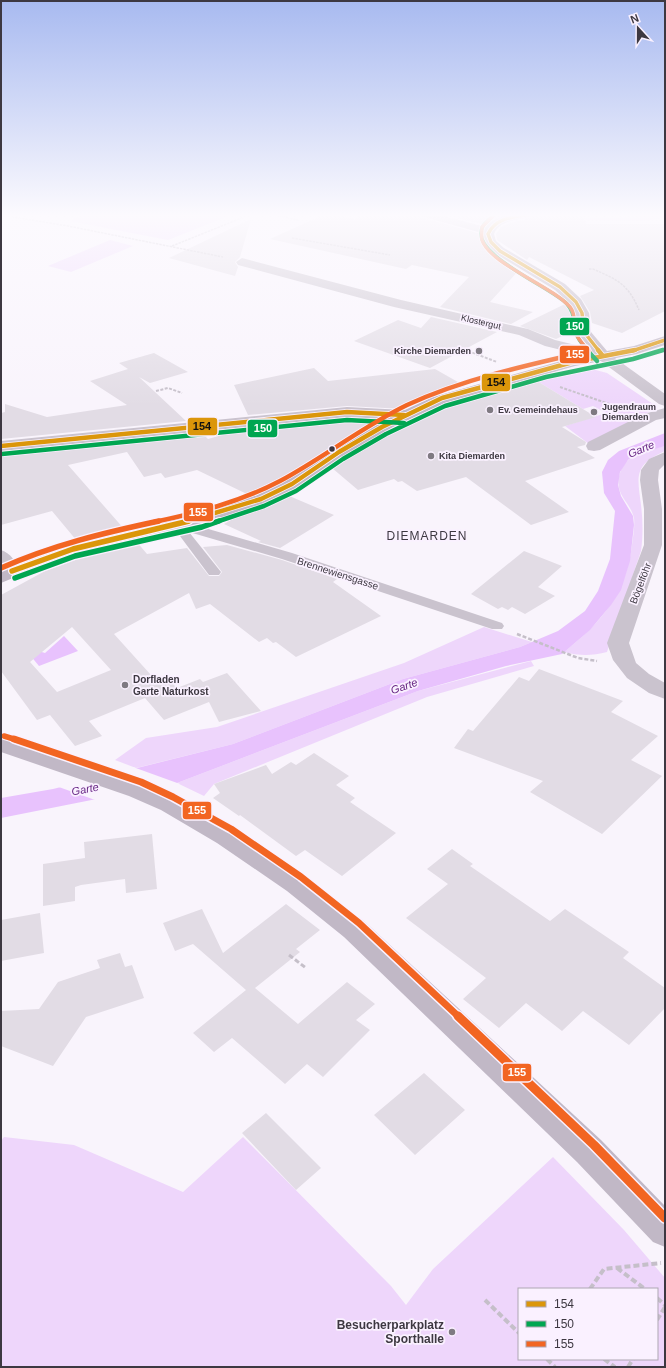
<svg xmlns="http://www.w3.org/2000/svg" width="666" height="1368" font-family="Helvetica,sans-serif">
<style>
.green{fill:#eed6fb;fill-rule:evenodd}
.water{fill:#e8c2fd}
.pier{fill:#f9f4fc}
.building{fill:#e2dce5;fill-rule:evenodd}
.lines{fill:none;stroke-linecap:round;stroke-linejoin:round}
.path-far4{stroke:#c5bfc9;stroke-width:1.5;stroke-dasharray:2.5 1;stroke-linecap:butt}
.path-far3{stroke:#c5bfc9;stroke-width:2;stroke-dasharray:3 1.5;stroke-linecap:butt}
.path-far2{stroke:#c5bfc9;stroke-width:2.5;stroke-dasharray:4 2;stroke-linecap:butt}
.path-far1{stroke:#c5bfc9;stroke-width:3;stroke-dasharray:5 2.5;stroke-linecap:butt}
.path{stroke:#c5bfc9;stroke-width:4;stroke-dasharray:6 3;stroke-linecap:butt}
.lane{fill:#cac3ce;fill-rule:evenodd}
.street{fill:#cac3ce;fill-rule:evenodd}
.secondary{fill:#c1b8c6;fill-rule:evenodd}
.bus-1-far2-casing{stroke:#faf1ff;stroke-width:5}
.bus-1-far1-casing{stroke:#faf1ff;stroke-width:6}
.bus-1-casing{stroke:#faf1ff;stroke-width:8}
.bus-2-far2-casing{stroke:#faf1ff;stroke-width:5}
.bus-2-far1-casing{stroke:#faf1ff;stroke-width:6}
.bus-2-casing{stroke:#faf1ff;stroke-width:8}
.bus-3-far4-casing{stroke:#faf1ff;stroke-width:5}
.bus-3-far3-casing{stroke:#faf1ff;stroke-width:6}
.bus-3-far2-casing{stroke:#faf1ff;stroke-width:8}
.bus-3-far1-casing{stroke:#faf1ff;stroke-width:10}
.bus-3-casing{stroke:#faf1ff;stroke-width:12}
.bus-1-far2{stroke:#db960a;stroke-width:3.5}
.bus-1-far1{stroke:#db960a;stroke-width:4.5}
.bus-1{stroke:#db960a;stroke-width:5.5}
.bus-2-far2{stroke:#00a651;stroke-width:3.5}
.bus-2-far1{stroke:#00a651;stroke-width:4.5}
.bus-2{stroke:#00a651;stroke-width:5.5}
.bus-3-far4{stroke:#f26522;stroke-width:3.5}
.bus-3-far3{stroke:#f26522;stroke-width:4.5}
.bus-3-far2{stroke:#f26522;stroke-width:5.5}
.bus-3-far1{stroke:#f26522;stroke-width:7}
.bus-3{stroke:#f26522;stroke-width:9}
.poi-dot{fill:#7f7a82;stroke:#faf1ff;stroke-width:1.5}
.bus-dot{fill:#3d3841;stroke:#faf1ff;stroke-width:1.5}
.labels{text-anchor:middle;stroke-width:3.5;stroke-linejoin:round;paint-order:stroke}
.far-street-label{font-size:9px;fill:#3d3841;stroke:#faf1ff}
.far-poi-label{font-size:9px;font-weight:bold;fill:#3d3841;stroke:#faf1ff;text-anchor:start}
.street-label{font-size:10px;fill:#3d3841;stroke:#faf1ff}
.poi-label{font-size:10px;font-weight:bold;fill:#3d3841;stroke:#faf1ff;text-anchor:start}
.water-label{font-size:11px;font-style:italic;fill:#672684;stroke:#faf1ff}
.quarter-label{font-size:12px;letter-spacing:1px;fill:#3d3841;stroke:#faf1ff}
.near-poi-label{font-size:12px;font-weight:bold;fill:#3d3841;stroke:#faf1ff;text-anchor:end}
.line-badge{stroke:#faf1ff;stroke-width:1.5}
.badge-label{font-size:11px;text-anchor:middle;font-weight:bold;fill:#fff}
.pale-badge-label{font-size:11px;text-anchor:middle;font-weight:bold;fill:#111}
</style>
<rect width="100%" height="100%" fill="#f9f4fc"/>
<!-- green -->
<path class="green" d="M82,215H231L168,240L70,221Z
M655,215H665V217L651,220L639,221L557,219L559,217L610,218Z
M110,240L133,246L71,272L48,266Z
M592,369L607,373L656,406L651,411L589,444L565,426L606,413L593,406L583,409L537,381L579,370Z
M665,446V451C634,465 637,475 641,505C643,521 643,536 641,551L607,652C592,656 579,656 564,652C601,623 626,594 632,545C633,536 635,527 634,518C630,501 613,494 620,473C627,453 647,450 665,446Z
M484,627L532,642L520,647L403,679L233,744L136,768L115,760L146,738L217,727L404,663Z
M531,661L534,666L427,697L214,784L204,796L177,783L418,691Z
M4,1137L74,1145L183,1192L243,1137L391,1286L406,1305L433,1269L553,1157L624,1230L665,1278V1367H1V1141ZM519,1289H657V1359H519Z"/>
<!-- water -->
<path class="water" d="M665,433V446L634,455L628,460L620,472L618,485L621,496L633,516L634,525L630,561L621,590L611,605L590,630L562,654L506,666L418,691L177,783L1,818V798L53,789L233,744L403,679L520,647L558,631L585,611L598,591L610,559L615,511L604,493L602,472L608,460L619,451Z
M64,636L78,651L39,666L25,649L29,648L45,653Z"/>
<!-- pier -->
<path class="pier" d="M133,767L180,784L98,801L56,786Z"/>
<!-- building -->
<path class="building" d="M323,215H333L354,219L365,215H421L424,218L481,234L486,246L495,255L519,270L490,302L533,312L511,324L440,307L469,277L412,265L406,269L270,239Z
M445,215H504L492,219L485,225Z
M533,215H585L586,224H665V311L622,333L592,323L590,312L580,296L594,290L529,257L527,260L497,240L496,234L501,227L510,223L530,218Z
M251,219L240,257L235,262L238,267L235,276L169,258Z
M567,303L574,313L575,330L556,339L520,326Z
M431,317L497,332L430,368L354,341L398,320L421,328Z
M154,353L188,372L150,383L139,377L186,421L1,439V413L5,412V404L47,417L127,405L90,381L128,369L119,363Z
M314,368L328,381L435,369L465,386L432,396L404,409L347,406L248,415L234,385Z
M537,381L596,417L562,427L586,442L585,445L577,447L595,458L525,481L569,512L531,525L466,477L417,491L402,481L398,482L394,479L358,490L332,468L394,428L446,404Z
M347,418L379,420L309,464L249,495L197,470L165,478L161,473L144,477L127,452L68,465L125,530L77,541L52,511L1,525V452L202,433L208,439L247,428Z
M287,495L334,515L280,548L258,542L261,541L224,524L243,513L269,504Z
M136,541L147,554L187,548L209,576H219L222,572L203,547L227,545L282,560L337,579L333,582L381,616L296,657L276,642L273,643L267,638L259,642L210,604L196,609L189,593L114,634L160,685L170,681L177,688L200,679L203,682L227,673L261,711L219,722L209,702L164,720L145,698L89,721L102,736L75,746L50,715L37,720L1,671V595L45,571L89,555L87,553ZM72,627L111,670L57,692L30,662Z
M524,551L562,566L538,587L555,596L525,614L512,607L508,610L502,607L498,609L471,594Z
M539,669L623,701L611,712L658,736L631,760L662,776L602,834L530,792L543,781L454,748L468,729L473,731L519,677L529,681Z
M314,753L349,776L336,785L355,798L350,802L396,833L342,876L305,850L296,856L240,815L239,816L213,798L220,793L214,784L266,765L272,774L291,762L296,765Z
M152,834L157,889L126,893L125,879L81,885L75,887V901L43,906V864L85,858L84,842Z
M452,849L473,864L470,866L550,921L565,909L629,952L623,958L665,988V1008L629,1045L583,1011L562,1031L526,1003L499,1028L463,999L486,978L406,918L448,884L427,869Z
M286,904L320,930L296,949L300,952L255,988L298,1024L347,982L375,1004L356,1020L370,1030L323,1077L307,1064L285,1084L232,1038L214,1052L193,1033L246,990L193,944L175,951L163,923L202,909L223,953Z
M40,913L44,953L1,961V920Z
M120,953L125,967L132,965L144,998L86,1017L53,1066L1,1046V1011L39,1009L58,982L100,968L97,960Z
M424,1073L465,1110L415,1155L374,1115Z
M266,1113L321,1168L296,1190L242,1133Z"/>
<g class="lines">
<!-- path-far4 -->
<path class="path-far4" d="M1,215L68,226L223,257
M276,215L298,220
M292,238L390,255
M172,246L249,215
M589,269H593C618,280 628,284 639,310"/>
<!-- path-far3 -->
<path class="path-far3" d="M468,351L497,362
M560,387L621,408
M156,391L168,388L182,393"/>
<!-- path-far2 -->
<path class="path-far2" d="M517,634L578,658L597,661"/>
<!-- path-far1 -->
<path class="path-far1" d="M289,955L306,968"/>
<!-- path -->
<path class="path" d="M617,1268L645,1289
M590,1289L604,1269L661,1263
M657,1298L665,1305
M485,1300L519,1333
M657,1320L665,1307
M547,1359L555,1367
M604,1359L615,1367
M628,1367L633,1359"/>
<!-- lane -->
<path class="lane" d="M177,520L292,553L502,623L504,626L502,629H492L282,559L189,532L221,572L219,575H209L171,524Z"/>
<!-- street -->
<path class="street" d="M422,215H440L493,229L495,231L489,235L424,217Z
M242,258L401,300L528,329L555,340L608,353L665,394V406L659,404L598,359L545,346L519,335L394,307L238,265L236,262Z
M347,407L404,410L410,412L412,415L410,418L404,420L347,417L1,451V441Z
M665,408V418L656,420L600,450L594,451L588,450L586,446L588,442L644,414Z
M665,452V464L659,470L658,480L662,509V545L629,643L636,663L649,674L665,683V699L649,693L627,678L613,660L607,643L644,545V509L640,480L641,470L649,459Z
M1,550C11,553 16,563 22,571L19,575L12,577L5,575L1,569Z"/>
<!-- secondary -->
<path class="secondary" d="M509,215H532L530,217C518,220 499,220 494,234L496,241L504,248L565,284L581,299L589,313L591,332L607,351L634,346L665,336V345L637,354L575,366L445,403L393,427L301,486L269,503L213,521L63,557L1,583V570L50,549L201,513L257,495L289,478L381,421L433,397L568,359L594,354L577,332L575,313L570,304L555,290L496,254L487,245L482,234C487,221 496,218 509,215Z
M1,736L147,784L179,798L235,829L305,877L364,921L601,1140L665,1206V1247L653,1242L577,1162L344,937L287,891L217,843L161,810L129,796L1,752Z"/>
<!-- bus-1-far2 casing -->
<g class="bus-1-far2-casing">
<path id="bus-1-far2" d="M526,215C511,217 495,219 488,234L491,242L500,251L560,287L576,302L582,313L584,332L599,351
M632,351L665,340"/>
</g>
<!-- bus-1-far1 casing -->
<g class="bus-1-far1-casing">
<path id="bus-1-far1" d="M598,350L603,356
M1,446L347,412L404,415
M185,522L261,499L292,484L339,452L382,427L442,398L573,362L635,350"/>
</g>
<!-- bus-1 casing -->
<g class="bus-1-casing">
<path id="bus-1" d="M12,571L73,549L189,521"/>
</g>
<!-- bus-2-far2 casing -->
<g class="bus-2-far2-casing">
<path id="bus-2-far2" d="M494,215C491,218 485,222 483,226C466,253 553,288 567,304C575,313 573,323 576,333C578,340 583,345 588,351
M660,351L665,349"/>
</g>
<!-- bus-2-far1 casing -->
<g class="bus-2-far1-casing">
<path id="bus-2-far1" d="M587,350L597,361
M2,454L347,420L404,423
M216,522L264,506L296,491L343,459L386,434L445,406L546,377L633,359L663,350"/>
</g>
<!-- bus-2 casing -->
<g class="bus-2-casing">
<path id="bus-2" d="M15,578L75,556L202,527L219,521"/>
</g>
<!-- bus-3-far4 casing -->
<g class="bus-3-far4-casing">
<path id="bus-3-far4" d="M494,215L482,227C482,231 481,236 482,240C490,264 552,286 570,307C576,314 574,325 576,333C578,340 584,345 589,351"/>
</g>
<!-- bus-3-far3 casing -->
<g class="bus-3-far3-casing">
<path id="bus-3-far3" d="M154,522C197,513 240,502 280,481C323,458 362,427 407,405C464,379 527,365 589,351L588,350"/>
</g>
<!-- bus-3-far2 casing -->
<g class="bus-3-far2-casing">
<path id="bus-3-far2" d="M1,568C53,545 103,533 159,521
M4,736L17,740"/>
</g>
<!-- bus-3-far1 casing -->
<g class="bus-3-far1-casing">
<path id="bus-3-far1" d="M14,739L141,782L173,797L231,829L301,877L359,923L459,1017"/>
</g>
<!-- bus-3 casing -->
<g class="bus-3-casing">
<path id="bus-3" d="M458,1016L594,1145L665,1218"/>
</g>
<!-- bus-1-far2 -->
<use href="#bus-1-far2" class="bus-1-far2"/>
<!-- bus-1-far1 -->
<use href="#bus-1-far1" class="bus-1-far1"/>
<!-- bus-1 -->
<use href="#bus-1" class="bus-1"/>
<!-- bus-2-far2 -->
<use href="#bus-2-far2" class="bus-2-far2"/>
<!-- bus-2-far1 -->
<use href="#bus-2-far1" class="bus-2-far1"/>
<!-- bus-2 -->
<use href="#bus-2" class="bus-2"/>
<!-- bus-3-far4 -->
<use href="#bus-3-far4" class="bus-3-far4"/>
<!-- bus-3-far3 -->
<use href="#bus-3-far3" class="bus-3-far3"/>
<!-- bus-3-far2 -->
<use href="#bus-3-far2" class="bus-3-far2"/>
<!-- bus-3-far1 -->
<use href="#bus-3-far1" class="bus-3-far1"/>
<!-- bus-3 -->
<use href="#bus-3" class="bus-3"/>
</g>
<!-- sky -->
<linearGradient id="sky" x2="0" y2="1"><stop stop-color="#a8baf0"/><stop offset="0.53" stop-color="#fcfafe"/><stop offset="1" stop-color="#fcfafe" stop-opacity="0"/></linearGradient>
<rect width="666" height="406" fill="url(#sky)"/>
<!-- markers -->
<g class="poi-dot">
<circle cx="479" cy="351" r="4"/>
<circle cx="490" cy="410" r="4"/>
<circle cx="594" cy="412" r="4"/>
<circle cx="431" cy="456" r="4"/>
<circle cx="125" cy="685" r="4"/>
<circle cx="452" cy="1332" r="4"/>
</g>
<circle class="bus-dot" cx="332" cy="449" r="3.5"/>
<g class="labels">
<!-- far-street labels -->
<g class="far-street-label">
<text transform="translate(481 322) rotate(13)" y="3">Klostergut</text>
</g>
<!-- far-poi labels -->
<g class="far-poi-label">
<text x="471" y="354" text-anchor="end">Kirche Diemarden</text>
<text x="602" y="410">Jugendraum<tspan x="602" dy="10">Diemarden</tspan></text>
<text x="498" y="413">Ev. Gemeindehaus</text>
<text x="439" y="459">Kita Diemarden</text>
</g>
<!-- street labels -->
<g class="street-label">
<text transform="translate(338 573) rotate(18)" y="4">Brennewiensgasse</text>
<text transform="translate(640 583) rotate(-69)" y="4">Bögelföhr</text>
</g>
<!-- poi labels -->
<g class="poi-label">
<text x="133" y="683">Dorfladen<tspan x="133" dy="12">Garte Naturkost</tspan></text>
</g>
<!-- water labels -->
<g class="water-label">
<text transform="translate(641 449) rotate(-23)" y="4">Garte</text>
<text transform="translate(404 686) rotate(-19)" y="4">Garte</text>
<text transform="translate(85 789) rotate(-11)" y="4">Garte</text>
</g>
<!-- quarter labels -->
<g class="quarter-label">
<text x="427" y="540">DIEMARDEN</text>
</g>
<!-- near-poi labels -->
<g class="near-poi-label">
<text x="444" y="1329">Besucherparkplatz<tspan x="444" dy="14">Sporthalle</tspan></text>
</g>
</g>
<g class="line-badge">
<rect x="559" y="317" width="31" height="19" rx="4" fill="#00a651"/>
<rect x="559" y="345" width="31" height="19" rx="4" fill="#f26522"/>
<rect x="481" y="373" width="30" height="19" rx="4" fill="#db960a"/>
<rect x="187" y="417" width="31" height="19" rx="4" fill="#db960a"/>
<rect x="247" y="419" width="31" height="19" rx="4" fill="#00a651"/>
<rect x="183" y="502" width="31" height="20" rx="4" fill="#f26522"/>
<rect x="182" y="801" width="30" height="19" rx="4" fill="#f26522"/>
<rect x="502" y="1063" width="30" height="19" rx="4" fill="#f26522"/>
</g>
<g class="badge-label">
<text x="575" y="330">150</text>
<text x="575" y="358">155</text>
<text x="263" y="432">150</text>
<text x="198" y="516">155</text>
<text x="197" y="814">155</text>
<text x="517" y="1076">155</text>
</g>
<g class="pale-badge-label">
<text x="496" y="386">154</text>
<text x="202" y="430">154</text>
</g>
<!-- border -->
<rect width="666" height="1368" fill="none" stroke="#3d3841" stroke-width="4"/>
<!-- legend -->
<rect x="518" y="1288" width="140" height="72" fill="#faf1ff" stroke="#aea7b3"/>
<rect x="526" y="1301" width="20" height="6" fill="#db960a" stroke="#aea7b3"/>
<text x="554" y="1308" font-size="12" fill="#3d3841">154</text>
<rect x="526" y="1321" width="20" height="6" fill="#00a651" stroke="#aea7b3"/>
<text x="554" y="1328" font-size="12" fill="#3d3841">150</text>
<rect x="526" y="1341" width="20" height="6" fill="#f26522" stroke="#aea7b3"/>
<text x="554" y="1348" font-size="12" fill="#3d3841">155</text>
<!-- north arrow -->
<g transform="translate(638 28) rotate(339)" stroke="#faf1ff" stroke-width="3" paint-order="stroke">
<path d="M0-3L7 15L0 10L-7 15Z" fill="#3d3841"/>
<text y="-6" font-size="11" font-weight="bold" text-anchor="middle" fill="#3d3841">N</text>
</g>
</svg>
